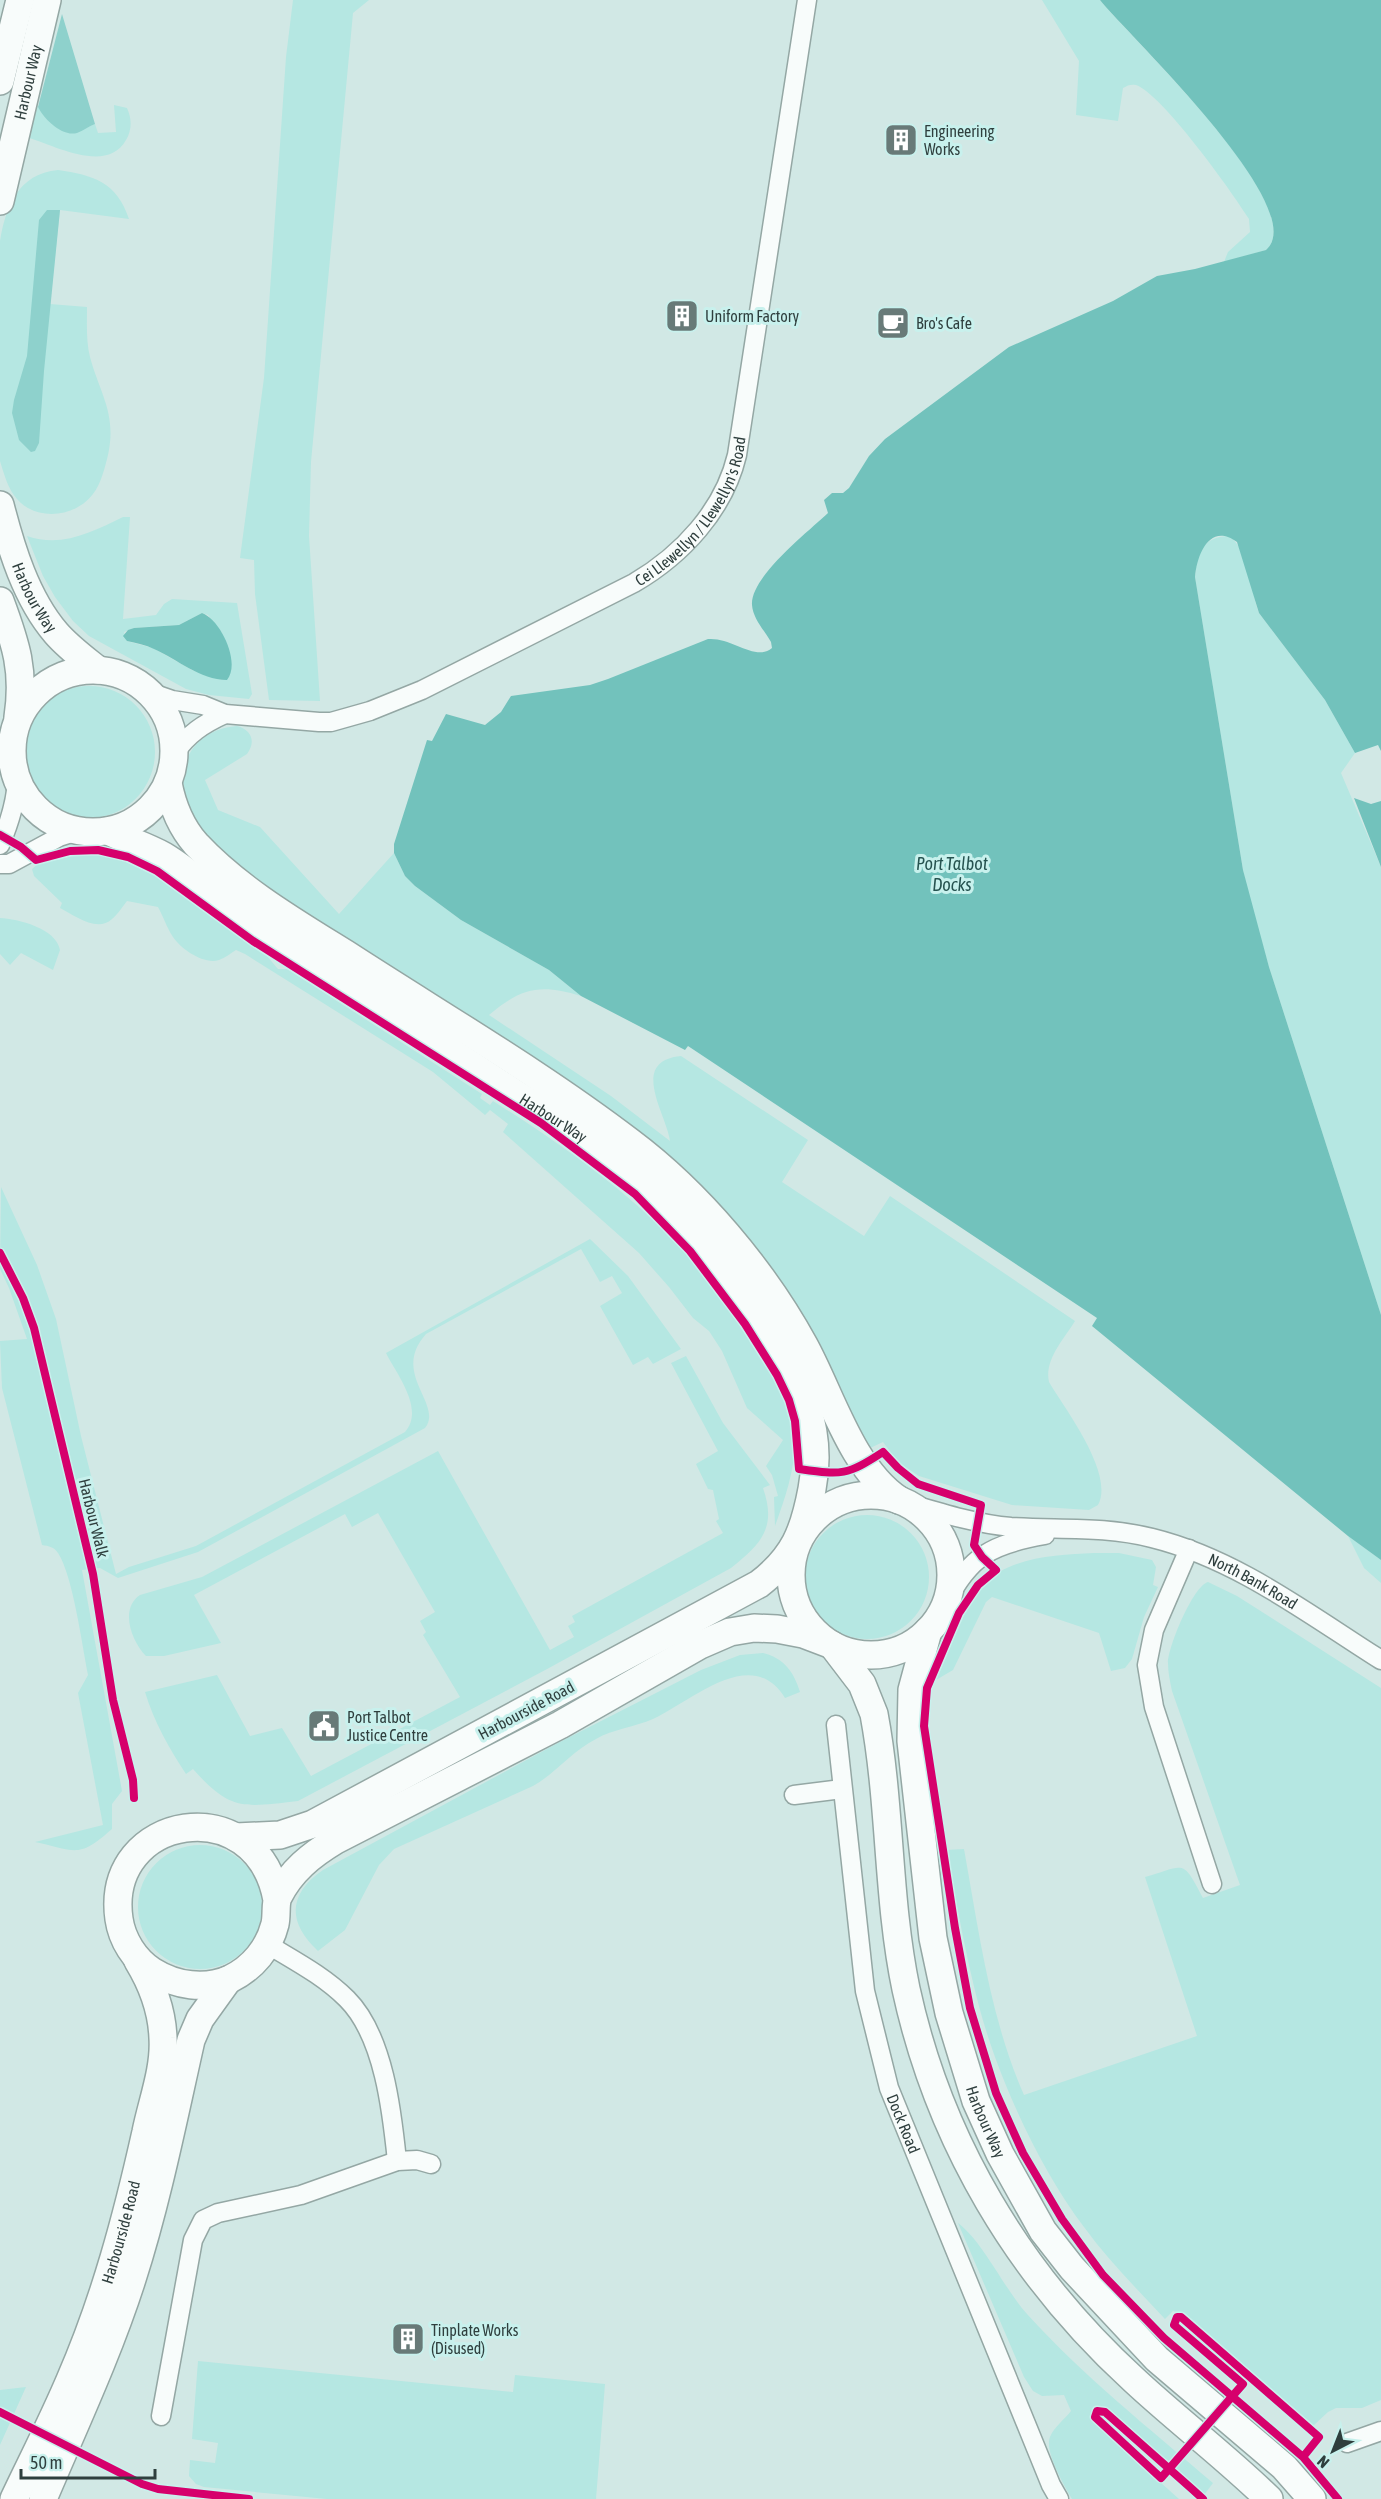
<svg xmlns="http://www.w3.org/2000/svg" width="1381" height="2499" font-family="'Asap Condensed',sans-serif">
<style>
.green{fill:#b5e7e2;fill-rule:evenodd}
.forest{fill:#8ed1cc}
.water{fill:#72c2bc}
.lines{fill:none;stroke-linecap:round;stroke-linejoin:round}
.street-casing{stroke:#94a7a4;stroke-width:21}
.primary-casing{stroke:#94a7a4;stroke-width:30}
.street{stroke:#f8fcfb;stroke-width:18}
.primary{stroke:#f8fcfb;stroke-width:27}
.cycleway-casing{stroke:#c8f1ed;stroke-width:11}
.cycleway{stroke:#d6006c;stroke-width:8}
.labels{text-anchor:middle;stroke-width:6;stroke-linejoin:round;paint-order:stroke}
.street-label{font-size:16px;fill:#2f3f3e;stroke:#c8f1ed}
.poi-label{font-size:16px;fill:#2f3f3e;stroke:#c8f1ed;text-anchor:start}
.water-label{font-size:18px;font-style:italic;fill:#265350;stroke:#c8f1ed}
</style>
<rect width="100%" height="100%" fill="#d1e8e5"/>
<!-- green -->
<path class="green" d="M293,0H369L353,13L311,462L309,536L320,701L269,700L255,594L254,560L240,558L264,378L286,57Z
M1042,0H1100C1127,35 1313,208 1266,250L1224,262L1228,252L1250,232L1249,219C1233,193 1162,94 1136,85C1131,84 1128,85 1123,88L1118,121L1076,115L1079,61Z
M38,103V107C59,132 63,139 95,124L98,133L116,132L114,105L127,108C132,119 132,130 126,140C107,174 56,146 29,138Z
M58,170C93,175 117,182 129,219L60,210L50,304L87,307C87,324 86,341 90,357C100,394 117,414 108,455C105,467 101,484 93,494C76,517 37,522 17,499C8,489 4,474 0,461V241C6,206 18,174 58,170Z
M123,517H130L123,619L156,615L164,604L172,599L237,603L252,694L249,699L209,695L186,689L89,636L73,621L55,597L43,576L27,536C62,548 92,532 123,517ZM202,613L208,615L222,633L223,680L192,670L153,648L127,641L124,632L134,628L179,625Z
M1229,536C1250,551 1250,589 1259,613L1325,700L1355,753L1341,773L1381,867V1315L1269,967L1250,902L1243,870L1195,577C1197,553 1202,537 1229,536Z
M23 752a66 66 0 1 1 132 0a66 66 0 1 1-132 0Z
M237,726C252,730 256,742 247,754L205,780L218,810L260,827L339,914L394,853L405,876L415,886L461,920L549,970L581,996C541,984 522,987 489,1015L611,1096L670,1141C667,1115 628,1061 681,1056L808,1140L782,1182L864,1236L890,1196L1075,1321C1064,1339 1044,1360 1049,1382C1065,1409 1115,1474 1098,1505L1089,1510L1012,1505L919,1476L898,1462L883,1442L866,1450L808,1333L283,901C265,887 247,873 229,858C222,853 213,848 207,841C171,800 172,732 237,726Z
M88,853L123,861L150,872L267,956L278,969H287L482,1094L480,1098L490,1105L493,1101C559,1143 623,1187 677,1244C704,1272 729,1310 751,1343C767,1367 788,1394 793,1423C799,1459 787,1493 775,1526L774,1497L778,1496L772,1475L766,1466L783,1440L747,1408L722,1351L709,1331L693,1318L669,1287L639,1253L503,1132L508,1124L490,1110L485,1115L433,1072L245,954L236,950C231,953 225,958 219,960C204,965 181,949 173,937C167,928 163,916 158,907L127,901C123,906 118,914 112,919C97,933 74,915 60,908L62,903L34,876L32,869L39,863Z
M0,918C18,919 56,928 60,950L53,970L21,953L10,965L0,954Z
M1,1187L37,1265L56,1319L81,1436L116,1574L129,1567L196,1546L405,1432C425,1409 397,1375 386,1353L590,1239L628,1276L681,1349L653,1364L648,1357L633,1365L600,1306L622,1293L612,1276L600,1282L581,1249L426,1334C390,1374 444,1404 425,1428L198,1552L118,1578L100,1568L82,1570L122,1791L112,1804V1829C78,1859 77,1851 35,1842L103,1825L78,1693L88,1675C82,1645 73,1576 58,1553C54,1547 49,1546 42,1545L2,1388L0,1341L27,1339L9,1288L0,1269Z
M686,1356L723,1423L770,1485L763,1488C777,1528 761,1544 731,1568L549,1668L298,1801C244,1807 231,1812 193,1769L186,1774C169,1748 154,1722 145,1692L217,1675L250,1736L282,1728L311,1776L460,1697L423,1635L426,1632L420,1621L435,1612L378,1513L352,1527L345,1514L194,1595L221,1643L164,1656H146C132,1642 119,1609 140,1595L202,1577L438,1451L550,1650L574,1637L568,1626L575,1622L572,1616L723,1533L716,1521L719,1519L713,1490L708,1489L696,1464L718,1451L671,1363Z
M805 1577a62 62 0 1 1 124 0a62 62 0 1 1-124 0Z
M1348,1536L1381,1560V1583L1364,1568Z
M1094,1553H1119L1152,1560L1156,1567L1153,1585L1158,1587L1144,1617L1132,1659L1125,1668L1111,1671L1099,1633L992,1597L986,1602L953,1670L936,1680C948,1654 965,1604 984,1584C1011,1556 1058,1555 1094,1553Z
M1208,1582L1237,1596L1381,1688V2400L1362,2408H1336L1328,2412L1313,2426L1183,2314L1173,2311L1165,2319C1137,2289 1108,2260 1084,2227C1040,2169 999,2080 980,2010C966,1958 957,1904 946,1850L964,1849C979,1932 990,2018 1024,2095L1197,2036L1145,1877C1186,1865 1182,1858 1203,1898L1240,1885L1172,1691C1170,1682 1168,1672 1168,1663C1168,1647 1193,1586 1208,1582Z
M763,1653C784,1658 794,1672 800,1692L785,1698C752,1644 692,1701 653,1719C635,1727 613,1729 596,1739C572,1751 556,1773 533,1786L394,1849L379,1865L345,1930L318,1951C287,1922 288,1894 323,1870L558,1743L701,1670L740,1655Z
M138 1907a62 62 0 1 1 124 0a62 62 0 1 1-124 0Z
M958,2223C984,2243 1003,2287 1027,2314C1083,2376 1150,2429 1213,2483L1204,2495L1107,2409C1101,2405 1095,2407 1091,2413L1093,2422L1179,2499H1072C1064,2485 1044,2451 1050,2437C1054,2427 1065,2419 1071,2411L1064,2395L1042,2396L1033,2391L1024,2377Z
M198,2361L513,2392L515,2375L605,2384L596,2499H327L204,2487L196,2484L189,2476L190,2460L215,2463L218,2443L192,2439Z
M26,2387L0,2445V2390Z"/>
<!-- forest -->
<path class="forest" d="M62,14L95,124C89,126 83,131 77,133C62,137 44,119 38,107Z
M47,210H60L44,371L39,443L35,451L31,452L19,440L12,413L14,400L27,356L39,220Z"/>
<!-- water -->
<path class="water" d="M1100,0H1381V751L1378,745L1355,753L1325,700L1259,613L1237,542C1210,522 1197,554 1195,577L1243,870L1269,967L1381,1315V1560L1348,1536L1092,1326L1097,1318L688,1046L685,1050L581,996L549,970L461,920L415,886L405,876L394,853V844L427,740L432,741L446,714L485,725L501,712L511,696L590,685L608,679L708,639C732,637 756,662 772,648L771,642C765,631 753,619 752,605C750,577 808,532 828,513L824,500L832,493H843L849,488L869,456L885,439L1009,347L1113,301L1157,276L1195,269L1266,250C1313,209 1127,34 1100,0Z
M202,613C221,620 241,663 227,680C200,680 177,659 154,649C146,645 136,643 127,641L123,636L128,630L134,628L179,625Z
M1354,798L1371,804L1381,801V867Z"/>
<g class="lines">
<!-- street casing -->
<g class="street-casing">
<g id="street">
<path id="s1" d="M149,692L172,700L203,705L225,714L319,722H331L370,711L422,690L634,583C682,555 724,510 737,455L807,0"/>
<path d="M174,754C188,734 203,724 225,714"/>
<path d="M0,845C9,824 16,802 17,780"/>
<path d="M0,864H9L59,837L78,831"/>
<path id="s2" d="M904,1502C938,1512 976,1524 1011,1527C1059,1530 1105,1526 1152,1538C1237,1559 1308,1614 1381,1660"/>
<path d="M1189,1549L1154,1630L1147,1665L1154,1707L1212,1884"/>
<path d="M946,1603C970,1555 993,1544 1045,1535"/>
<path id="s3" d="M836,1725L865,1991L889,2088L1051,2485L1059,2499"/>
<path d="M794,1795L842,1789"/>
<path d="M267,1944C295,1961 324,1976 347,1999C384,2036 392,2112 397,2161"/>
<path d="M161,2416L193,2240L203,2220L218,2213L301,2195L397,2161L417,2160L431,2164"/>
<path d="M1347,2443L1381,2431"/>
</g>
</g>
<!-- primary casing -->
<g class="primary-casing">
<g id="primary">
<path d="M0,81L20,0"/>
<path id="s4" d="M0,201L47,0"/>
<path id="s5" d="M0,505C11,548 26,598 56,633C68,647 83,658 98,670"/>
<path d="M0,601C16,644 25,671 18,717"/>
<circle cx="93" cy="751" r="81"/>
<path d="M168,783C172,804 181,827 196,844C239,890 296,923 349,956C443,1017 541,1074 630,1142C698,1193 763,1270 804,1345C831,1394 851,1468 899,1500"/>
<path id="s6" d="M108,831C126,840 146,846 164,856C194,874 220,901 249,921C275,939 302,956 329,973C390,1012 452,1052 513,1092C560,1122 610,1151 651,1189C695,1231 735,1281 768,1332C800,1384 824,1426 812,1489C804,1532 794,1557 759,1584L313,1824L280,1835L236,1837"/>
<circle cx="871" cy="1575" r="80"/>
<path id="s7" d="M928,1631L912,1690L911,1741L933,1938L949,2013L976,2101L1000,2154L1043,2231L1072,2268L1157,2359L1284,2467L1312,2499"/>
<path d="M833,1646L862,1684L874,1714C891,1805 887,1898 906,1989C939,2141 1019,2275 1134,2380C1178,2421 1226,2457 1269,2499"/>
<path d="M277,1900C257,1788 104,1814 119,1919C122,1940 135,1960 152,1971C176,1986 205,1990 230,1979C253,1968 269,1948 275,1924C277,1915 275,1904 278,1897C291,1871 311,1855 336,1840L560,1725L700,1645L730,1632L754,1628L777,1629L803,1634L832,1645"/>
<path id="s8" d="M14,2499C33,2459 53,2420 70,2380C105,2300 127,2217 146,2132C152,2102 165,2069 163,2038C162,2011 152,1984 138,1961"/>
<path d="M43,2499C74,2426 108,2354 132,2279C157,2201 173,2120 191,2040L200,2019L228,1980"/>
</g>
</g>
<!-- street -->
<use href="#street" class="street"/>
<!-- primary -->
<use href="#primary" class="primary"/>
<!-- cycleway casing -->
<g class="cycleway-casing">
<path id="cycleway" d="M0,835L21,847L36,860L70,851L98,850L128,857L157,871L253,941L541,1123L635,1194L690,1251L745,1324L777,1375L789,1400L795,1421L799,1469C842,1475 846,1476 883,1452L898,1468L918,1484L981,1505L974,1545L982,1557L996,1570L978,1585L959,1613L927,1688L924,1726L955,1928L970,2008L996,2093L1023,2153L1062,2219L1103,2275L1164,2338L1303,2457L1338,2499
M0,1253L23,1298L34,1328L93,1574L113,1700L133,1780L134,1798
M0,2412L142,2484L158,2489L249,2499
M1203,2499L1192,2489L1105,2412L1097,2411L1095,2417L1161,2478L1243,2384L1174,2325L1177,2317H1181L1319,2437L1303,2457"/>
</g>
<!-- cycleway -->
<use href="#cycleway" class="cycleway"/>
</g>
<!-- icons -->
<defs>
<g id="building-square" transform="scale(1.725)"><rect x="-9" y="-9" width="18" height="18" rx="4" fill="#687a78" stroke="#c8f1ed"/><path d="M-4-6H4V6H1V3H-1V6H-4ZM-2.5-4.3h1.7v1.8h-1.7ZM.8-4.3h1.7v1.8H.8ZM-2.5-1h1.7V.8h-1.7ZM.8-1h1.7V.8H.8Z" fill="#fff"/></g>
<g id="cafe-square" transform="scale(1.725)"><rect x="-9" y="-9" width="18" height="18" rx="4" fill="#687a78" stroke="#c8f1ed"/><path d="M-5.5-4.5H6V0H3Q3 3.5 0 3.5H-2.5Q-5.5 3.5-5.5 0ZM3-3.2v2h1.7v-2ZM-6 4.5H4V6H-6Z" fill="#fff"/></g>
<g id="civic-square" transform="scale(1.725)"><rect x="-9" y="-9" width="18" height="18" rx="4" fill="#687a78" stroke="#c8f1ed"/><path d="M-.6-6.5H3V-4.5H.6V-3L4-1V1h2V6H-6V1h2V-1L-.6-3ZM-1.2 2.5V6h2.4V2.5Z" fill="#fff"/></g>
</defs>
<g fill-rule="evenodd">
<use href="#building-square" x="901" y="140"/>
<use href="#building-square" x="682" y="316"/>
<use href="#cafe-square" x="893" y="323"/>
<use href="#civic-square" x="324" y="1726"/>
<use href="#building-square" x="408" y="2339"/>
</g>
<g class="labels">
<!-- street labels -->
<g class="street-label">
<text dy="6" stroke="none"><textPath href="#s4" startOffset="122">Harbour Way</textPath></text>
<text dy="6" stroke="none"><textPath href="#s1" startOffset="615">Cei Llewellyn / Llewellyn's Road</textPath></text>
<text dy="6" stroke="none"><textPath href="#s5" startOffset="99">Harbour Way</textPath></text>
<text dy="6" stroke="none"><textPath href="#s6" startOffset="531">Harbour Way</textPath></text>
<text transform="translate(94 1518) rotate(76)" y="6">Harbour Walk</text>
<text dy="6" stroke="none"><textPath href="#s2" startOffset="362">North Bank Road</textPath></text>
<text transform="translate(526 1710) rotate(-28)" y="6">Harbourside Road</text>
<text dy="6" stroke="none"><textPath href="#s7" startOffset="502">Harbour Way</textPath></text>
<text dy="6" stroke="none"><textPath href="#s3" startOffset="406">Dock Road</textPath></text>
<text dy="6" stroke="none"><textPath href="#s8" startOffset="288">Harbourside Road</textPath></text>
</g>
<!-- poi labels -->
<g class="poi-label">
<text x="924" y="137">Engineering<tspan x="924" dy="18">Works</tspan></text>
<text x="705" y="322">Uniform Factory</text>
<text x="916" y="329">Bro's Cafe</text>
<text x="347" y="1723">Port Talbot<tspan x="347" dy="18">Justice Centre</tspan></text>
<text x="431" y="2336">Tinplate Works<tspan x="431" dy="18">(Disused)</tspan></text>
</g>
<!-- water labels -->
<g class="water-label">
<text x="952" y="870">Port Talbot<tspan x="952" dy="21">Docks</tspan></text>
</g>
</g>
<!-- north arrow -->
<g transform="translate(1333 2451) rotate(222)" stroke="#c8f1ed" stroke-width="4.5" paint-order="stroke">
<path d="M0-4.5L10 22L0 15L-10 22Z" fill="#2f3f3e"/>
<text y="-9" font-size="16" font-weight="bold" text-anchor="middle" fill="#2f3f3e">N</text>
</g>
<!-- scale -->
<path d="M21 2469v9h134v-9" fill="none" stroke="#2f3f3e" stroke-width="3"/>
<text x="30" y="2469" font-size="18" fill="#2f3f3e" stroke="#c8f1ed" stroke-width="4.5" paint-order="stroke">50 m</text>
</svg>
